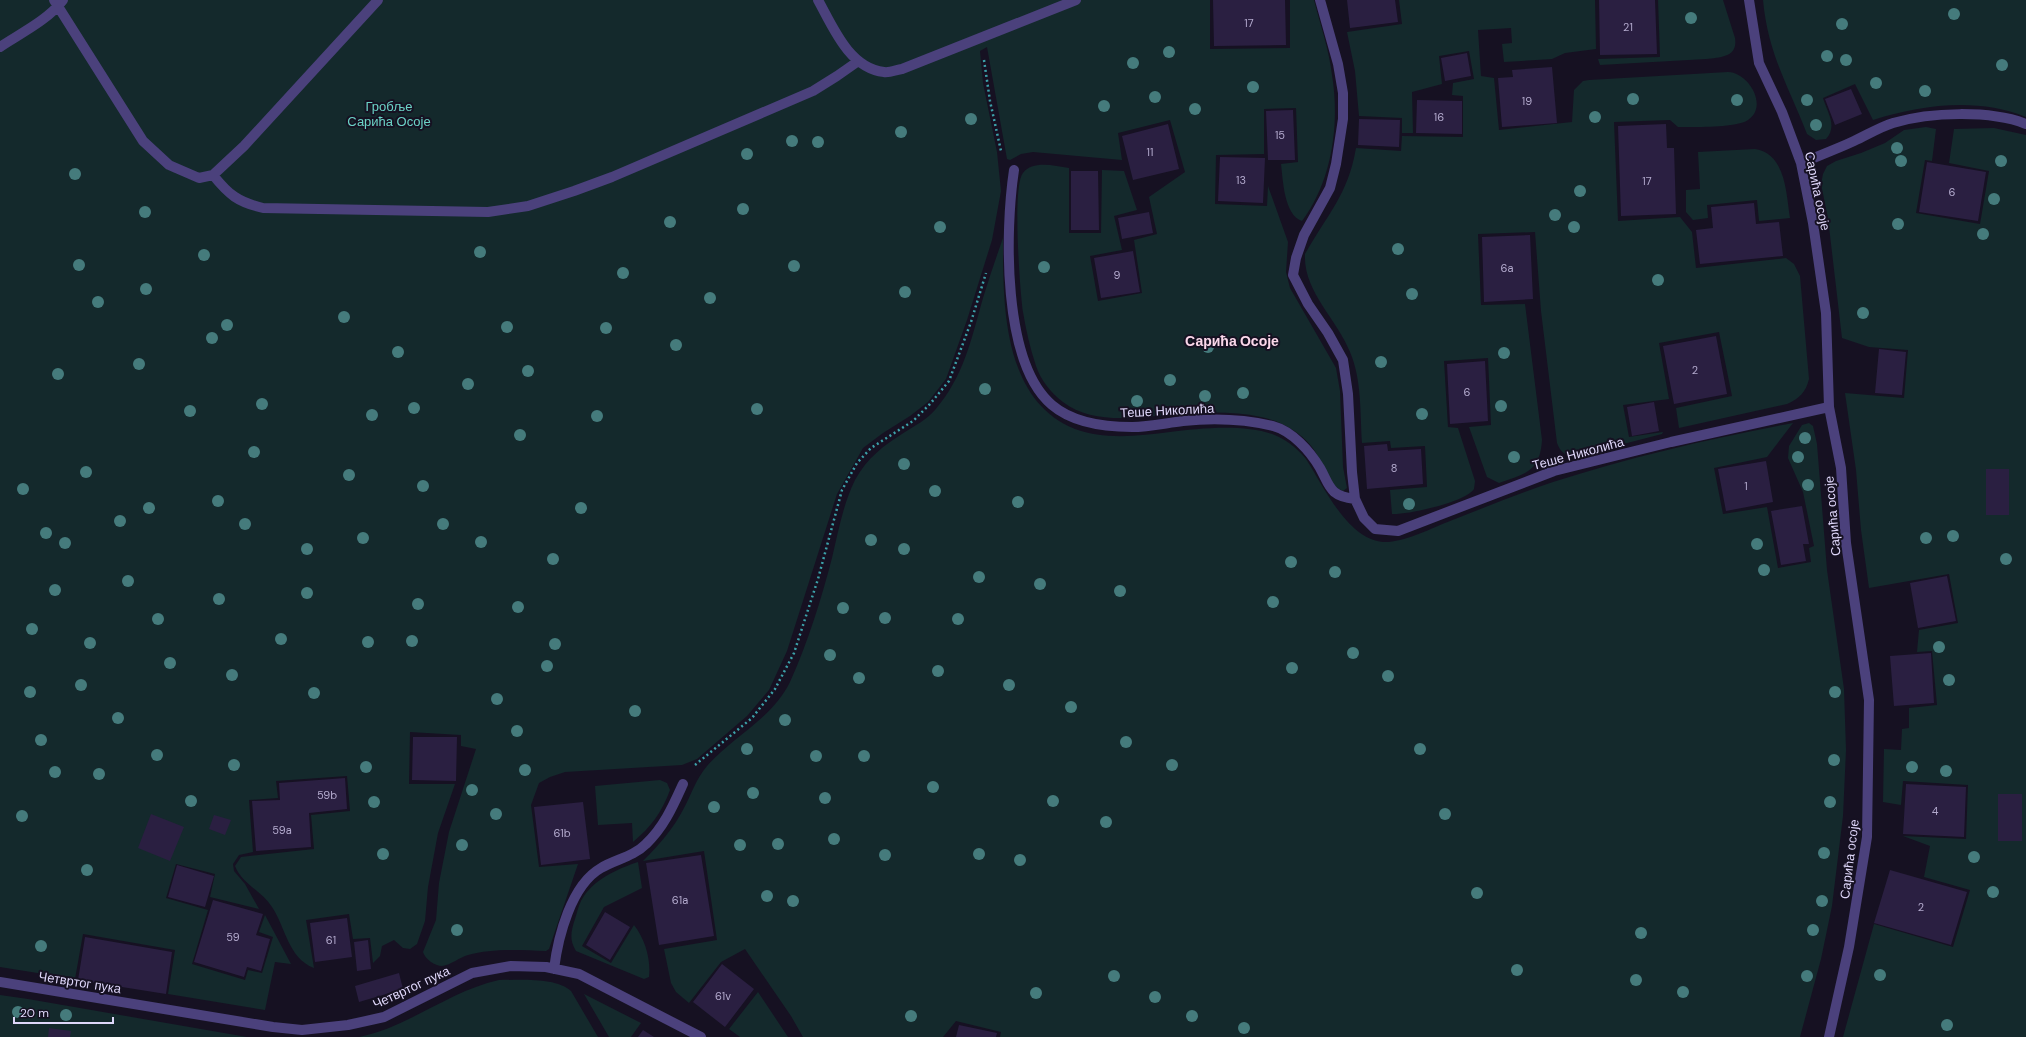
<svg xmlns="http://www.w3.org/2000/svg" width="2026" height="1037" font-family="'DM Sans',sans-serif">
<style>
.green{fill:#14292c}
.building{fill:#2a1f41}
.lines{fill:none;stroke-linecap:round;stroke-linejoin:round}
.path{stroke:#3ca1a9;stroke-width:2.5;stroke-dasharray:2 3;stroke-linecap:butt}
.minor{stroke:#4b417c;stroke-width:10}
.tree{fill:#457b7c}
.labels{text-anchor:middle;stroke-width:4;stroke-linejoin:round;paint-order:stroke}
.number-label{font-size:11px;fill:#b2a9cc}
.park-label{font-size:13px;fill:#6bd2c6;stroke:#161122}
.street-label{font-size:13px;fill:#dfd7fa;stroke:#161122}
.neighbourhood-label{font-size:14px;font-weight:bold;fill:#fbd8ea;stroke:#161122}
</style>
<rect width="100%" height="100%" fill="#161122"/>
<!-- green -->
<path class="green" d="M0,0H1210V49L1290,48V0H1314C1320,24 1329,49 1332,75C1340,124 1332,181 1302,221C1284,215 1283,180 1281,164L1298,162L1296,108L1264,109V154L1216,155L1215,204L1267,206L1268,186L1288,242L1286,272L1290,288L1336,368L1340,391L1343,467L1347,488L1343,491C1326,484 1323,461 1312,447C1299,431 1280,421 1261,417C1239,412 1215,412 1194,413C1153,414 1097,429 1063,402C1050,392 1041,380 1036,366C1030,348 1026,330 1023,312C1020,291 1012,186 1023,173C1033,160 1054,166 1069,168V233H1101L1102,170L1124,171L1137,210L1114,216L1122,250L1090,256L1098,301L1142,293L1134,240L1157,234L1149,197L1185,172L1170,120L1118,133L1122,160L1033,152L1021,154L1010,160L1007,159L987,47L980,51L983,83L997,152L1001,191L992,240L967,320L946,379L928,402L910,416L883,433L863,448L837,494L787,651L769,690L747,716L697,759L682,765L565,772L550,777L539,783L531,805L539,867L578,864L549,949L546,951C521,950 492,948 468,955C460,957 451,965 442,966C435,966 425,959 423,952L436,920L439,883L449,832L476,749L461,746V735L410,732L409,784H455L438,833L428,887L425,921L417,944L410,949L403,948L394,940L382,946L380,956L373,963L370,938L353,939L349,914L306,920L314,968C288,958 286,928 272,907C262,891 242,884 235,866L241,857L314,849L311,815L350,811L347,776L276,781L278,798L249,800L253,852L239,855L233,864L234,871L245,884L259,909L210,897L215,874L176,864L166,898L208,910L192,964L245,980L248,970L262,973L273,937L259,932L265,915L291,964L275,962L265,1010L168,994L175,950L83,934L75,979L0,967Z
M1399,0H1595L1596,49L1565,53L1552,59L1504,62L1502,44L1512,43L1511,28L1478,30L1481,76L1494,78L1499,130L1572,122L1574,90L1583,81L1589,80L1728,72C1748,72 1769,106 1748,120C1736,128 1694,127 1678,127L1670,120L1614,122L1618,221L1680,217L1692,232L1696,268L1786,258L1794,264L1800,276L1809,379C1806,392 1799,399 1787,404L1679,428L1676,408L1732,396L1719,332L1659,343L1669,399L1623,405L1629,437L1663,432L1662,434L1573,457C1564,455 1560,451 1557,443L1541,311L1535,232L1478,234L1481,305L1525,304L1542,440C1540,472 1525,474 1499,483L1487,477L1469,427L1491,425L1488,358L1444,361L1448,427L1458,428L1475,481L1474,489C1466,502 1407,515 1392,514L1390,490L1427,487L1425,446L1391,448L1390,441L1362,443C1360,413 1362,380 1350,352C1337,319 1303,291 1305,254C1327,215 1348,195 1356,148L1401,151L1402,136L1463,137V96L1452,95L1453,83L1474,79L1469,51L1439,56L1442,84L1412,92L1413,133H1402V118L1359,116L1355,71L1347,32L1402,24Z
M1658,0H1723L1735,38C1738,57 1721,57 1706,59L1600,65L1598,59L1660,57Z
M1763,0H2026V117C1977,97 1921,105 1873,120L1855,84L1823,98C1827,112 1838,126 1826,139L1816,140L1807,134C1788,85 1768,54 1763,0Z
M1926,127L1936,129L1932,161L1925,160L1916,213L1980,224L1989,171L1949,163L1954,129L1994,128L2026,135V1037H1843L1874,924L1953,947L1970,890L1924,877L1930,846L1903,836L1966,839L1968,785L1903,781L1901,805L1883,802L1884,749L1901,750L1902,729L1909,728V708L1937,705L1932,651L1917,652L1919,630L1958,623L1949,574L1869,588L1861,530L1856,470L1845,393L1904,398L1908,350L1869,347L1842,338L1828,218L1821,184L1823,174L1827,166L1836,161L1861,153L1885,143L1904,130Z
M1755,149C1786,154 1786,193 1790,218L1759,221L1757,200L1707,205L1708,218L1693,220L1686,212V190L1700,189L1698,152Z
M1003,238C1003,303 1002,400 1075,429C1103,440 1140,436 1170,432C1201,428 1251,423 1279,437C1289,442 1299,450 1306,459C1323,485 1347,539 1383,542C1402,543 1428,530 1445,523C1481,509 1517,494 1553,482C1631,457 1712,438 1793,423L1767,457L1714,468L1723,514L1767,507L1778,568L1811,562L1809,548L1814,546L1803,492L1788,458L1789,446L1802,425L1809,423L1813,426L1817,444L1827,570L1844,689L1846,750L1843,816L1832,906L1821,959L1800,1037H1000L1001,1032L956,1021L943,1037H803L791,1016L745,949L721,962L689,1003L676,992L671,983L664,949L717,940L704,851L643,861C659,845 674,828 684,808C692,793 696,779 707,766C733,736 772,719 790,682C808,642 821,600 832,558C838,533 843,504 855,480C867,458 884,445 905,432C916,425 926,420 935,410C964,376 971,340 983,298C989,278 996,258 1003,238Z
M660,780L667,783L670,790C662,812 651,827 633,842L632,823L598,825L595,786Z
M638,862L642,888L604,907L582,946L611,963L634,925C645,939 651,959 649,977L644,979L576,951C569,940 571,931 575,919C577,913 578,907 581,901C592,880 617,869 638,862Z
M499,980C519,980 556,977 571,991L598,1037H359C409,1027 449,991 499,980Z
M758,992L788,1037H740L729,1029Z
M584,994L641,1023L631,1037H609Z
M0,995L28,999L247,1037H0Z"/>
<!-- building -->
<path class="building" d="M1213,0H1285L1286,45L1214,46Z
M1347,0H1395L1398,22L1350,28Z
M1599,0H1655L1657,54L1600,55Z
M1467,53L1471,76L1445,81L1441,58Z
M1552,67L1557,123L1502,127L1498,78L1513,77L1512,70Z
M1851,89L1862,114L1835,125L1825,99Z
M1417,100L1462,101V134L1416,133Z
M1293,110L1295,160H1268L1266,111Z
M1359,119L1400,120L1399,147L1358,145Z
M1168,124L1179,169L1133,180L1122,136Z
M1666,124L1667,148H1674L1676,214L1621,216L1618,126Z
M1220,157L1265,158L1263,203L1218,201Z
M1927,162L1986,172L1978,221L1919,212Z
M1071,171H1098L1099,230H1071Z
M1754,203L1756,224L1779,222L1783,256L1700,264L1696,230L1713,228L1711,207Z
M1149,212L1153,233L1122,239L1118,218Z
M1530,235L1533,299L1484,302L1482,237Z
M1133,251L1140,292L1101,298L1094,258Z
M1716,336L1727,394L1674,404L1663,346Z
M1879,349L1906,352L1902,395L1875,393Z
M1485,361L1488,421L1450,424L1447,364Z
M1654,402L1659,431L1632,436L1627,407Z
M1387,444L1388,451L1421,449L1423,484L1367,489L1364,446Z
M1766,461L1773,502L1726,511L1718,469Z
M1986,469H2009V515H1986Z
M1802,506L1809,544H1803L1806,561L1781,565L1771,511Z
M1947,576L1956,621L1918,628L1910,583Z
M1931,653L1934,703L1894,706L1890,656Z
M413,737H457L456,781L412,780Z
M345,778L347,809L309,813L311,847L256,851L252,801L280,800L279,783Z
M1906,784L1966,787L1964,837L1903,834Z
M1998,794H2022V841H1998Z
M583,802L590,859L541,865L534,807Z
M151,814L184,827L170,861L138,848Z
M214,815L231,820L225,835L209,829Z
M701,855L714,936L659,945L646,863Z
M177,865L214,876L205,907L168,897Z
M1890,870L1967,892L1951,945L1874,923Z
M213,900L263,914L256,935L270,939L261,971L247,967L244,977L194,962Z
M605,912L630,927L610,960L586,945Z
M347,918L352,957L315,962L310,923Z
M85,937L172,952L166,994L78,980Z
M368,940L371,969L357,971L354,942Z
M722,964L754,989L725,1027L693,1002Z
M399,973L403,989L359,1002L355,986Z
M959,1025L997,1033L996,1037H956Z
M49,1028L71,1031L70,1037H48Z
M643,1030L654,1037H638Z"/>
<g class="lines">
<!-- path -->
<path class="path" d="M984,60L990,101L1001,151
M695,765L752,718L775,689L794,653L818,579L842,490L857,463L871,448L913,421L930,404L949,381L971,322L986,273"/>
<!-- minor -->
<path class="minor" d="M54,0L143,141L169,165L199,178L213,175L244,146L378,0
M818,0C833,27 849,68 884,72C889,73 896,70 902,69L1076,0
M1320,0L1338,64L1343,93V119L1336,164L1330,188L1304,235L1296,258L1293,275L1308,304L1328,333L1343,360L1348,394L1352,472L1355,499L1364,518L1375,529L1398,531L1554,471L1671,442L1829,407
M1749,0L1759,63L1782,112L1801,163L1813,223L1826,313L1829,407L1841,468L1846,543L1869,700L1867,837L1849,947L1829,1037
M0,47C21,33 48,20 63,0
M1801,163C1818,156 1837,149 1854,141C1867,135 1880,127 1893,123C1930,112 1990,110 2026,124
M1014,170C1005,230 1002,363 1052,405C1073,423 1105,427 1132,427C1149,427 1166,423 1183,421C1213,418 1244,419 1273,426C1292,431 1310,451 1320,468C1330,486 1329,496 1355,499
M213,175C229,195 238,202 263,208L488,212L528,206L574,191L612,177L813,91L837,76L857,62
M554,969C558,937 571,885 601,868C616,859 633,857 646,844C664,827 673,806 683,784
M0,982L273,1027L302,1030L348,1025L384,1017L472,973L511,966L546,967L579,974L701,1037"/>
</g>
<!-- trees -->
<g class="tree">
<circle cx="1954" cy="14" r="6"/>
<circle cx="1691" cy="18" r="6"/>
<circle cx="1842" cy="24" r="6"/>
<circle cx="1169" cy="52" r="6"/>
<circle cx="1827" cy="56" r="6"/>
<circle cx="1846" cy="60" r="6"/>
<circle cx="1133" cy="63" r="6"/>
<circle cx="2002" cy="65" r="6"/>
<circle cx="1876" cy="83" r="6"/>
<circle cx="1253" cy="87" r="6"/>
<circle cx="1925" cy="91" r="6"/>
<circle cx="1155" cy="97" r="6"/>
<circle cx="1633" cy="99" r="6"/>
<circle cx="1737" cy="100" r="6"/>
<circle cx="1807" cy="100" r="6"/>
<circle cx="1104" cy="106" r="6"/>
<circle cx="1195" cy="109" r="6"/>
<circle cx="1595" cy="117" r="6"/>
<circle cx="971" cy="119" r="6"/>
<circle cx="1816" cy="125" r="6"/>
<circle cx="901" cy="132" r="6"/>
<circle cx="792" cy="141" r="6"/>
<circle cx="818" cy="142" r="6"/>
<circle cx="1897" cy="148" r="6"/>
<circle cx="747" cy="154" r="6"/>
<circle cx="1901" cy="161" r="6"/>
<circle cx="2001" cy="161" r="6"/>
<circle cx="75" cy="174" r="6"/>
<circle cx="1580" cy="191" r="6"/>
<circle cx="1994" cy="199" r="6"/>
<circle cx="743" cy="209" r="6"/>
<circle cx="145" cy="212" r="6"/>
<circle cx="1555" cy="215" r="6"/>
<circle cx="670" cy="222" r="6"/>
<circle cx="1898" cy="224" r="6"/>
<circle cx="940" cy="227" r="6"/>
<circle cx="1574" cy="227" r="6"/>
<circle cx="1983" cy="234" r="6"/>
<circle cx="1398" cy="249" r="6"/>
<circle cx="480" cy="252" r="6"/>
<circle cx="204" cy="255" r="6"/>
<circle cx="79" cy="265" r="6"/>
<circle cx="794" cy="266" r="6"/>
<circle cx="1044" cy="267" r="6"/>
<circle cx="623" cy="273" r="6"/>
<circle cx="1658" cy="280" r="6"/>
<circle cx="146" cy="289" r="6"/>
<circle cx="905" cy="292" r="6"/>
<circle cx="1412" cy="294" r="6"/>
<circle cx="710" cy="298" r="6"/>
<circle cx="98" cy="302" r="6"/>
<circle cx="1863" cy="313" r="6"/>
<circle cx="344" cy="317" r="6"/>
<circle cx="227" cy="325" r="6"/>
<circle cx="507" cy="327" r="6"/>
<circle cx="606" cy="328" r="6"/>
<circle cx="212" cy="338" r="6"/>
<circle cx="676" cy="345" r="6"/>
<circle cx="1208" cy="347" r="6"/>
<circle cx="398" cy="352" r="6"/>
<circle cx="1504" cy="353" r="6"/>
<circle cx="1381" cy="362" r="6"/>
<circle cx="139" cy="364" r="6"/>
<circle cx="528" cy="371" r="6"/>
<circle cx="58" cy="374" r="6"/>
<circle cx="1170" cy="380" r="6"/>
<circle cx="468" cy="384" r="6"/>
<circle cx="985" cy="389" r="6"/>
<circle cx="1243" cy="393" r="6"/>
<circle cx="1205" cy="396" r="6"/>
<circle cx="1137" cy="401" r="6"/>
<circle cx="262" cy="404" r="6"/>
<circle cx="1501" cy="406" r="6"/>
<circle cx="414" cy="408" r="6"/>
<circle cx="757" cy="409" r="6"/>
<circle cx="190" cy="411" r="6"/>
<circle cx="1422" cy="414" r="6"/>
<circle cx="372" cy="415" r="6"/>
<circle cx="597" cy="416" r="6"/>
<circle cx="520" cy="435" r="6"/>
<circle cx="1805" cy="438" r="6"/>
<circle cx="254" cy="452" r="6"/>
<circle cx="1514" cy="457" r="6"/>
<circle cx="1798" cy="457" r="6"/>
<circle cx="904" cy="464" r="6"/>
<circle cx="86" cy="472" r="6"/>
<circle cx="349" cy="475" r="6"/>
<circle cx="1808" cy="485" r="6"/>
<circle cx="423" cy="486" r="6"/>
<circle cx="23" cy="489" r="6"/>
<circle cx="935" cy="491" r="6"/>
<circle cx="218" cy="501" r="6"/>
<circle cx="1018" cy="502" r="6"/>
<circle cx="1409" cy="504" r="6"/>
<circle cx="149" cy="508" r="6"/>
<circle cx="581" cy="508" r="6"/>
<circle cx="120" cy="521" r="6"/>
<circle cx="245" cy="524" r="6"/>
<circle cx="443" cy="524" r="6"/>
<circle cx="46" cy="533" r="6"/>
<circle cx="1953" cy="536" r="6"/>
<circle cx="363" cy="538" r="6"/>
<circle cx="1926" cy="538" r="6"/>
<circle cx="871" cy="540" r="6"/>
<circle cx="481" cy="542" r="6"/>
<circle cx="65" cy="543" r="6"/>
<circle cx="1757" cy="544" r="6"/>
<circle cx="307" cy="549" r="6"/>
<circle cx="904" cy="549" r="6"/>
<circle cx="553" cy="559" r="6"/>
<circle cx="2006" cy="559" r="6"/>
<circle cx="1291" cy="562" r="6"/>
<circle cx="1764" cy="570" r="6"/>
<circle cx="1335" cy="572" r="6"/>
<circle cx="979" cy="577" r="6"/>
<circle cx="128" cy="581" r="6"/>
<circle cx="1040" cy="584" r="6"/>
<circle cx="55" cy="590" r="6"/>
<circle cx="1120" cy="591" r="6"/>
<circle cx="307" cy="593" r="6"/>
<circle cx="219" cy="599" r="6"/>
<circle cx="1273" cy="602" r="6"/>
<circle cx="418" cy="604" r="6"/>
<circle cx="518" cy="607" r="6"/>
<circle cx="843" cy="608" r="6"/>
<circle cx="885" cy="618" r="6"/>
<circle cx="158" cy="619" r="6"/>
<circle cx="958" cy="619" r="6"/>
<circle cx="32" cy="629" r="6"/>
<circle cx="281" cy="639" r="6"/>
<circle cx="412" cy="641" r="6"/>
<circle cx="368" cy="642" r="6"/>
<circle cx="90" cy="643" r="6"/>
<circle cx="555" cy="644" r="6"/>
<circle cx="1939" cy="647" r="6"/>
<circle cx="1353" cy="653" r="6"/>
<circle cx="830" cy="655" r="6"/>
<circle cx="170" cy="663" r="6"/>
<circle cx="547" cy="666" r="6"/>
<circle cx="1292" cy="668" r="6"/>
<circle cx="938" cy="671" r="6"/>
<circle cx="232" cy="675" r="6"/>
<circle cx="1388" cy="676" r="6"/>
<circle cx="859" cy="678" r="6"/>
<circle cx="1949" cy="680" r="6"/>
<circle cx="81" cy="685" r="6"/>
<circle cx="1009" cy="685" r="6"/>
<circle cx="30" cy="692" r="6"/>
<circle cx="1835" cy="692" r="6"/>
<circle cx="314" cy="693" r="6"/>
<circle cx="497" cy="699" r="6"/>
<circle cx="1071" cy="707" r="6"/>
<circle cx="635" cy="711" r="6"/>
<circle cx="118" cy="718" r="6"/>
<circle cx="785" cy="720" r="6"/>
<circle cx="517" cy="731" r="6"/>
<circle cx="41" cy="740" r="6"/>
<circle cx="1126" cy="742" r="6"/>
<circle cx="747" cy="749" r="6"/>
<circle cx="1420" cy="749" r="6"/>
<circle cx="157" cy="755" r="6"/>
<circle cx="816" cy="756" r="6"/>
<circle cx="864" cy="756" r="6"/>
<circle cx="1834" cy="760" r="6"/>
<circle cx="234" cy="765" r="6"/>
<circle cx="1172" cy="765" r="6"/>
<circle cx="366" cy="767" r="6"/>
<circle cx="1912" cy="767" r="6"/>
<circle cx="525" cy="770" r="6"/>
<circle cx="1946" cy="771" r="6"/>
<circle cx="55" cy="772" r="6"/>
<circle cx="99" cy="774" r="6"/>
<circle cx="933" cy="787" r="6"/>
<circle cx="472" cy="790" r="6"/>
<circle cx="753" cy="793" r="6"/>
<circle cx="825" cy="798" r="6"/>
<circle cx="191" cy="801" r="6"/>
<circle cx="1053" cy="801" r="6"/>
<circle cx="374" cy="802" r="6"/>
<circle cx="1830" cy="802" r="6"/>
<circle cx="714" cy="807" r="6"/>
<circle cx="496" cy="814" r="6"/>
<circle cx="1445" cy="814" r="6"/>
<circle cx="22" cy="816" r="6"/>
<circle cx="1106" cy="822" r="6"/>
<circle cx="834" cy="839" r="6"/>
<circle cx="778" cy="844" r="6"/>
<circle cx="462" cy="845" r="6"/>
<circle cx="740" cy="845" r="6"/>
<circle cx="1824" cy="853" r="6"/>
<circle cx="383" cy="854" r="6"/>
<circle cx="979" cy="854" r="6"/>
<circle cx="885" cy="855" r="6"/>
<circle cx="1974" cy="857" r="6"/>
<circle cx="1020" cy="860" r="6"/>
<circle cx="87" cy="870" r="6"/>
<circle cx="1993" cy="892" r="6"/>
<circle cx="1477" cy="893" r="6"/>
<circle cx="767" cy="896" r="6"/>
<circle cx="793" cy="901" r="6"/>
<circle cx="1822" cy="901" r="6"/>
<circle cx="457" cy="930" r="6"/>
<circle cx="1813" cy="930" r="6"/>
<circle cx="1641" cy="933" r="6"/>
<circle cx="41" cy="946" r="6"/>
<circle cx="1517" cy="970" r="6"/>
<circle cx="1880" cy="975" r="6"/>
<circle cx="1114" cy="976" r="6"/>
<circle cx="1807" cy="976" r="6"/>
<circle cx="1636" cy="980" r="6"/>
<circle cx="1683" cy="992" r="6"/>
<circle cx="1036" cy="993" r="6"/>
<circle cx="1155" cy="997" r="6"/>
<circle cx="18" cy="1012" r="6"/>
<circle cx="66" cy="1015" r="6"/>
<circle cx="911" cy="1016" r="6"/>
<circle cx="1192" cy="1016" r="6"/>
<circle cx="1947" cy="1025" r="6"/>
<circle cx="1244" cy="1028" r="6"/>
</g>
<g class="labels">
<!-- number labels -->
<g class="number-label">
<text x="1249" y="27">17</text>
<text x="1628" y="31">21</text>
<text x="1527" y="105">19</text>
<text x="1439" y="121">16</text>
<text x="1280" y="139">15</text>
<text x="1150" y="156">11</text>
<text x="1241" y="184">13</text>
<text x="1647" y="185">17</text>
<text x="1952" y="196">6</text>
<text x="1507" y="272">6a</text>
<text x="1117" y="279">9</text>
<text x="1695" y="374">2</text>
<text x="1467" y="396">6</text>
<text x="1394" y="472">8</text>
<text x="1746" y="490">1</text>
<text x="327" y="799">59b</text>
<text x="1935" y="815">4</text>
<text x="282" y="834">59a</text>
<text x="562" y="837">61b</text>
<text x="680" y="904">61a</text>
<text x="1921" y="911">2</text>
<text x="233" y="941">59</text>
<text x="331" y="944">61</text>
<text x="723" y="1000">61v</text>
</g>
<!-- park labels -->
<g class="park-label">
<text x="389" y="111">Гробље<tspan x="389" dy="15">Сарића Осоје</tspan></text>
</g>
<!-- street labels -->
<g class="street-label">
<text transform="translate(1818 191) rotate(78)" y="5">Сарића осоје</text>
<text transform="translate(1167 410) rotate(-3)" y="5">Теше Николића</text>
<text transform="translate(1578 453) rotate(-15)" y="5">Теше Николића</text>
<text transform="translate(1832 516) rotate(-95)" y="5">Сарића осоје</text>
<text transform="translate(1849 859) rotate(-83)" y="5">Сарића осоје</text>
<text transform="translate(80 982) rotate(9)" y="5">Четвртог пука</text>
<text transform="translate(411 987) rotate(-25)" y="5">Четвртог пука</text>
</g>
<!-- neighbourhood labels -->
<g class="neighbourhood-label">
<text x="1232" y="346">Сарића Осоје</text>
</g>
</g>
<!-- scale -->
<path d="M14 1017v6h99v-6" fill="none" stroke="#dfd7fa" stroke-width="2"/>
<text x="20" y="1017" font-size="12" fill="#dfd7fa" stroke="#161122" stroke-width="3" paint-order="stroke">20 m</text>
</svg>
